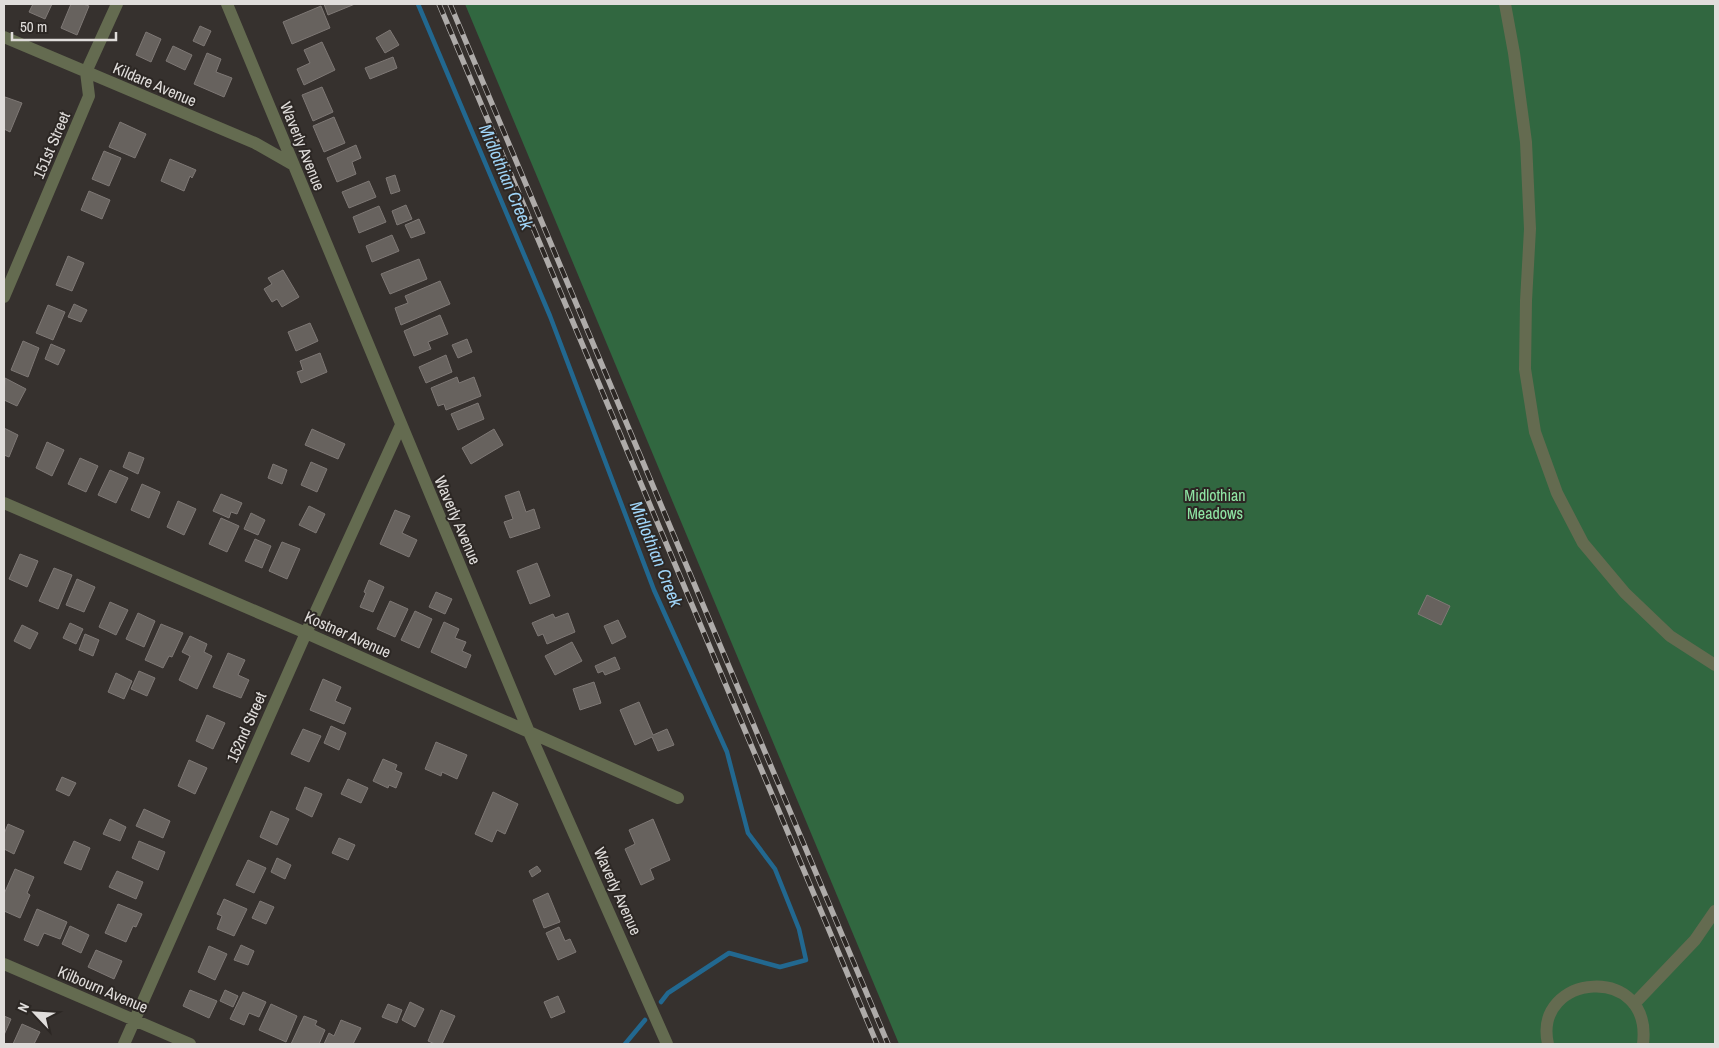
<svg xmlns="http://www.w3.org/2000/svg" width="1719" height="1048" font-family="'Archivo Narrow',sans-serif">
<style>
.green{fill:#316740}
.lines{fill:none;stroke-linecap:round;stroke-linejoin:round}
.stream{stroke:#226890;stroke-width:4.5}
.building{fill:#67625e;stroke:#7e7875}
.minor{stroke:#646b50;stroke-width:12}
.rail-casing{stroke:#aeaba9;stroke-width:5.5}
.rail{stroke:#2c2724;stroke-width:4;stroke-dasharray:11;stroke-linecap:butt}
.labels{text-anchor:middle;stroke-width:4;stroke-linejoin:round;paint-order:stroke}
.street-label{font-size:16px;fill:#e0dddb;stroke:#2c2724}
.park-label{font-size:16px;fill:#8fe5a4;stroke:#2c2724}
.water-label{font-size:18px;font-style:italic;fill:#9fd4f7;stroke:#2c2724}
</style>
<rect width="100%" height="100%" fill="#36312e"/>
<!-- green -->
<path class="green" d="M465,4H1715V1044H899Z"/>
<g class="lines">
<!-- stream -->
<path class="stream" d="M418,4L550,316L654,590L727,752L748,833L775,869L799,929L806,960L780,967L729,953L668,993L661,1002
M625,1044L645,1020"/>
</g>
<!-- building -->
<path class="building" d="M33,4H52L45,19L29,12Z
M71,4H83L89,6L77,35L61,28Z
M324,4H355L328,15Z
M321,6L330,28L292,44L283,22Z
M200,26L211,31L204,46L193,41Z
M390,30L399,45L385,53L376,38Z
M146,32L161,39L151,62L136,55Z
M322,42L335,70L304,85L297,69L310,63L304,50Z
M173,46L192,55L185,70L166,61Z
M207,53L221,59L216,72L232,78L224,97L194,84Z
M393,57L397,68L370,79L365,68Z
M322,87L333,112L313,121L302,95Z
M5,97L22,103L10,132L4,129V101Z
M334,117L345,143L324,152L313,126Z
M120,122L146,134L135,158L109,147Z
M356,145L361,158L352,162L356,174L337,182L327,158Z
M104,151L121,158L109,186L92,179Z
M170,159L196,170L192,178L190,176L184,191L161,181Z
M395,175L400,191L391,194L386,178Z
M369,181L376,197L349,208L342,192Z
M89,191L110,200L102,219L81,210Z
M406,205L412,219L397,225L392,211Z
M379,206L386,222L359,233L353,217Z
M419,219L425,233L411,238L405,225Z
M392,235L399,251L372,262L366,246Z
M68,256L84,263L72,291L56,285Z
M419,259L427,279L390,294L381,274Z
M283,270L299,297L282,307L277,299L272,302L264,289L272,284L268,278Z
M440,281L450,304L401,325L395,308L408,303L405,296Z
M74,304L87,310L81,322L68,317Z
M48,305L65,312L53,340L36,333Z
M440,315L448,334L428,342L431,349L414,356L404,331Z
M310,323L318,341L296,351L288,332Z
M467,339L472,352L458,358L452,345Z
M23,341L39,348L28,377L11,370Z
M51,344L65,350L58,365L45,359Z
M320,353L327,372L301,383L297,372L303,370L300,361Z
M446,355L452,372L426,383L419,367Z
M457,377L459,383L474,377L481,396L446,410L444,404L438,406L431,388Z
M5,378L26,389L17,406L4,400Z
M478,403L484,419L458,430L451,414Z
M4,428L18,435L9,457L4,455Z
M312,429L345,444L338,459L305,445Z
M494,429L503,445L471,464L462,448Z
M47,442L64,450L52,476L36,468Z
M129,452L144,458L138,474L123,467Z
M80,458L98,466L86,492L68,484Z
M311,462L327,469L317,492L301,485Z
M273,464L287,470L282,484L268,478Z
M110,470L128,478L116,503L98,495Z
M142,484L160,492L149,518L131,510Z
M519,491L526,512L534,509L540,528L510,538L504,522L513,519L505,496Z
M221,494L242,503L237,514L231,512L229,518L213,511Z
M178,501L196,509L184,535L167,527Z
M309,506L325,514L316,533L299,525Z
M395,510L410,516L402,533L417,540L409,557L380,544Z
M251,513L265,520L258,535L244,529Z
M221,518L239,526L227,552L209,544Z
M255,539L271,546L262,568L245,561Z
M282,542L300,549L287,579L269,571Z
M20,554L38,561L27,587L9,579Z
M537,563L550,596L530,604L517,571Z
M54,568L72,575L58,609L39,601Z
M77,579L95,587L84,612L66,605Z
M369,580L384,587L373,612L360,607L366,593L364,592Z
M436,592L452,599L445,614L429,607Z
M1427,595L1450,606L1441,625L1418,614Z
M390,601L408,609L395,637L377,629Z
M110,602L128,610L116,635L99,627Z
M415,611L432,619L419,648L401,640Z
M138,613L155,621L144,647L126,639Z
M568,613L575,632L547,644L543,634L538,636L532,623L553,614L555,618Z
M618,620L626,637L612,644L604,626Z
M444,622L459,629L455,638L466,642L462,651L471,655L466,668L431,652Z
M70,623L83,629L76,644L63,638Z
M161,624L183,633L172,657L169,656L163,668L145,660Z
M22,625L38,633L30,649L14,641Z
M85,634L99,640L93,656L79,650Z
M190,636L207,644L204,652L212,656L197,689L179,680L190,656L182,652Z
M572,642L582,661L555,675L545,656Z
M228,653L245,660L238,675L249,680L241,698L213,687Z
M615,657L620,669L605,675L603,671L598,673L595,666Z
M139,671L155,678L147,696L131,689Z
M116,673L132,681L124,699L108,692Z
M323,679L341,687L335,701L351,708L344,724L310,710Z
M594,682L601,703L580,710L573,689Z
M639,702L653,735L667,729L674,745L658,751L652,737L635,745L620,710Z
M207,715L225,723L213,749L196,741Z
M331,726L346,733L339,750L324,743Z
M303,729L321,736L309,762L291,754Z
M436,742L467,755L457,779L442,772L441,776L425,769Z
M383,759L397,765L395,770L402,773L396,788L389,785L388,788L373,781Z
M189,760L207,768L195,794L178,786Z
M62,777L76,783L69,796L56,790Z
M348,779L368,788L361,803L341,794Z
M305,787L322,794L312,817L296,809Z
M493,792L518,804L505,834L497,830L492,842L475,834Z
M144,809L170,821L163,838L136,826Z
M271,811L289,819L277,845L260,837Z
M110,819L126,827L120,841L103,834Z
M653,819L670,860L650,869L654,879L641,885L625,849L635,844L629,830Z
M8,824L24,831L14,854L4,849V834Z
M339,838L355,845L348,860L332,853Z
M74,841L90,848L81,870L64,863Z
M139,841L165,852L158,870L132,858Z
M277,858L291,865L285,879L271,872Z
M248,860L266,868L254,893L236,885Z
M537,866L541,871L532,877L529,871Z
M15,869L34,877L27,893L30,895L20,918L4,911V894Z
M117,871L143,882L136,899L109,887Z
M548,893L560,922L544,928L533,900Z
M224,899L247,909L234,936L217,929L222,916L217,914Z
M260,901L274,907L266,924L252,918Z
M118,904L142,914L136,927L133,926L126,942L105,933Z
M37,909L67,922L60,939L44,933L38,946L24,940Z
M70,926L89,935L81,953L62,944Z
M559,927L565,941L570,939L576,952L558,960L546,933Z
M241,945L254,951L248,965L234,960Z
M209,946L227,954L215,980L198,972Z
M96,950L122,961L114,979L88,967Z
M190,990L217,1001L209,1018L183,1006Z
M225,990L238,996L233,1007L220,1001Z
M243,992L266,1002L259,1017L249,1013L244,1025L230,1019Z
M558,996L565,1012L551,1018L544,1002Z
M410,1002L424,1009L415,1027L402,1020Z
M271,1004L297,1016L286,1042L259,1030Z
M388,1004L402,1010L397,1023L382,1017Z
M441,1010L455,1016L442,1044H435L428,1041Z
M4,1016L11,1019L4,1035Z
M304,1016L317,1021L315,1025L325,1030L319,1044H291Z
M341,1020L361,1028L353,1044H324L329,1033L334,1036Z
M22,1024L40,1032L34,1044H13Z"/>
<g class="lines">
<!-- minor -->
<path class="minor" d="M227,4L529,732L667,1044
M1505,4L1514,53L1526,142L1530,229L1526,301L1525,369L1535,432L1557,493L1583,543L1625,593L1670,636L1715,665
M4,37L255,143L292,164
M4,297L89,96L86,72L117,4
M4,503L306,633L678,798
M4,964L190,1044
M1634,1004L1695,940L1715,911
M124,1044L306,633L401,425
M1548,1044C1532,973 1653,962 1643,1044"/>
<!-- rail casing -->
<g class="rail-casing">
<path id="rail" d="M439,4L877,1044
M450,4L888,1044"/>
</g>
<!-- rail -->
<use href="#rail" class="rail"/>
</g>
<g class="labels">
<!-- street labels -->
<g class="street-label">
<text transform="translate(155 84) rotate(23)" y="6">Kildare Avenue</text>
<text transform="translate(51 145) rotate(-67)" y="6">151st Street</text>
<text transform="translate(303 146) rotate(68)" y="6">Waverly Avenue</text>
<text transform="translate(458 520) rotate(67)" y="6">Waverly Avenue</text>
<text transform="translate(348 634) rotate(24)" y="6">Kostner Avenue</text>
<text transform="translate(246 727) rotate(-66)" y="6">152nd Street</text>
<text transform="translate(618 891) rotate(66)" y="6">Waverly Avenue</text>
<text transform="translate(103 989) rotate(23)" y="6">Kilbourn Avenue</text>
</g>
<!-- park labels -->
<g class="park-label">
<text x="1215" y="501">Midlothian<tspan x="1215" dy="18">Meadows</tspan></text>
</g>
<!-- water labels -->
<g class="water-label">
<text transform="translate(506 177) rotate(67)" y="6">Midlothian Creek</text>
<text transform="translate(656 554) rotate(68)" y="6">Midlothian Creek</text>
</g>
</g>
<!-- border -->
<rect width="1719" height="1048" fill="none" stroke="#e0dddb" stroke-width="10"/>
<!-- north arrow -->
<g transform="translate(35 1013) rotate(295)" stroke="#2c2724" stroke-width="4" paint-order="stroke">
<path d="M0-4L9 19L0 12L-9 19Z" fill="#e0dddb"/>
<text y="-8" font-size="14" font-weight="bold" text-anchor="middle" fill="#e0dddb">N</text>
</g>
<!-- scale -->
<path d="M12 32v8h104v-8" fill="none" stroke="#e0dddb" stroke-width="2.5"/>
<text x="20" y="32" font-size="15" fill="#e0dddb" stroke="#2c2724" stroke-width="4" paint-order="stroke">50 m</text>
</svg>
